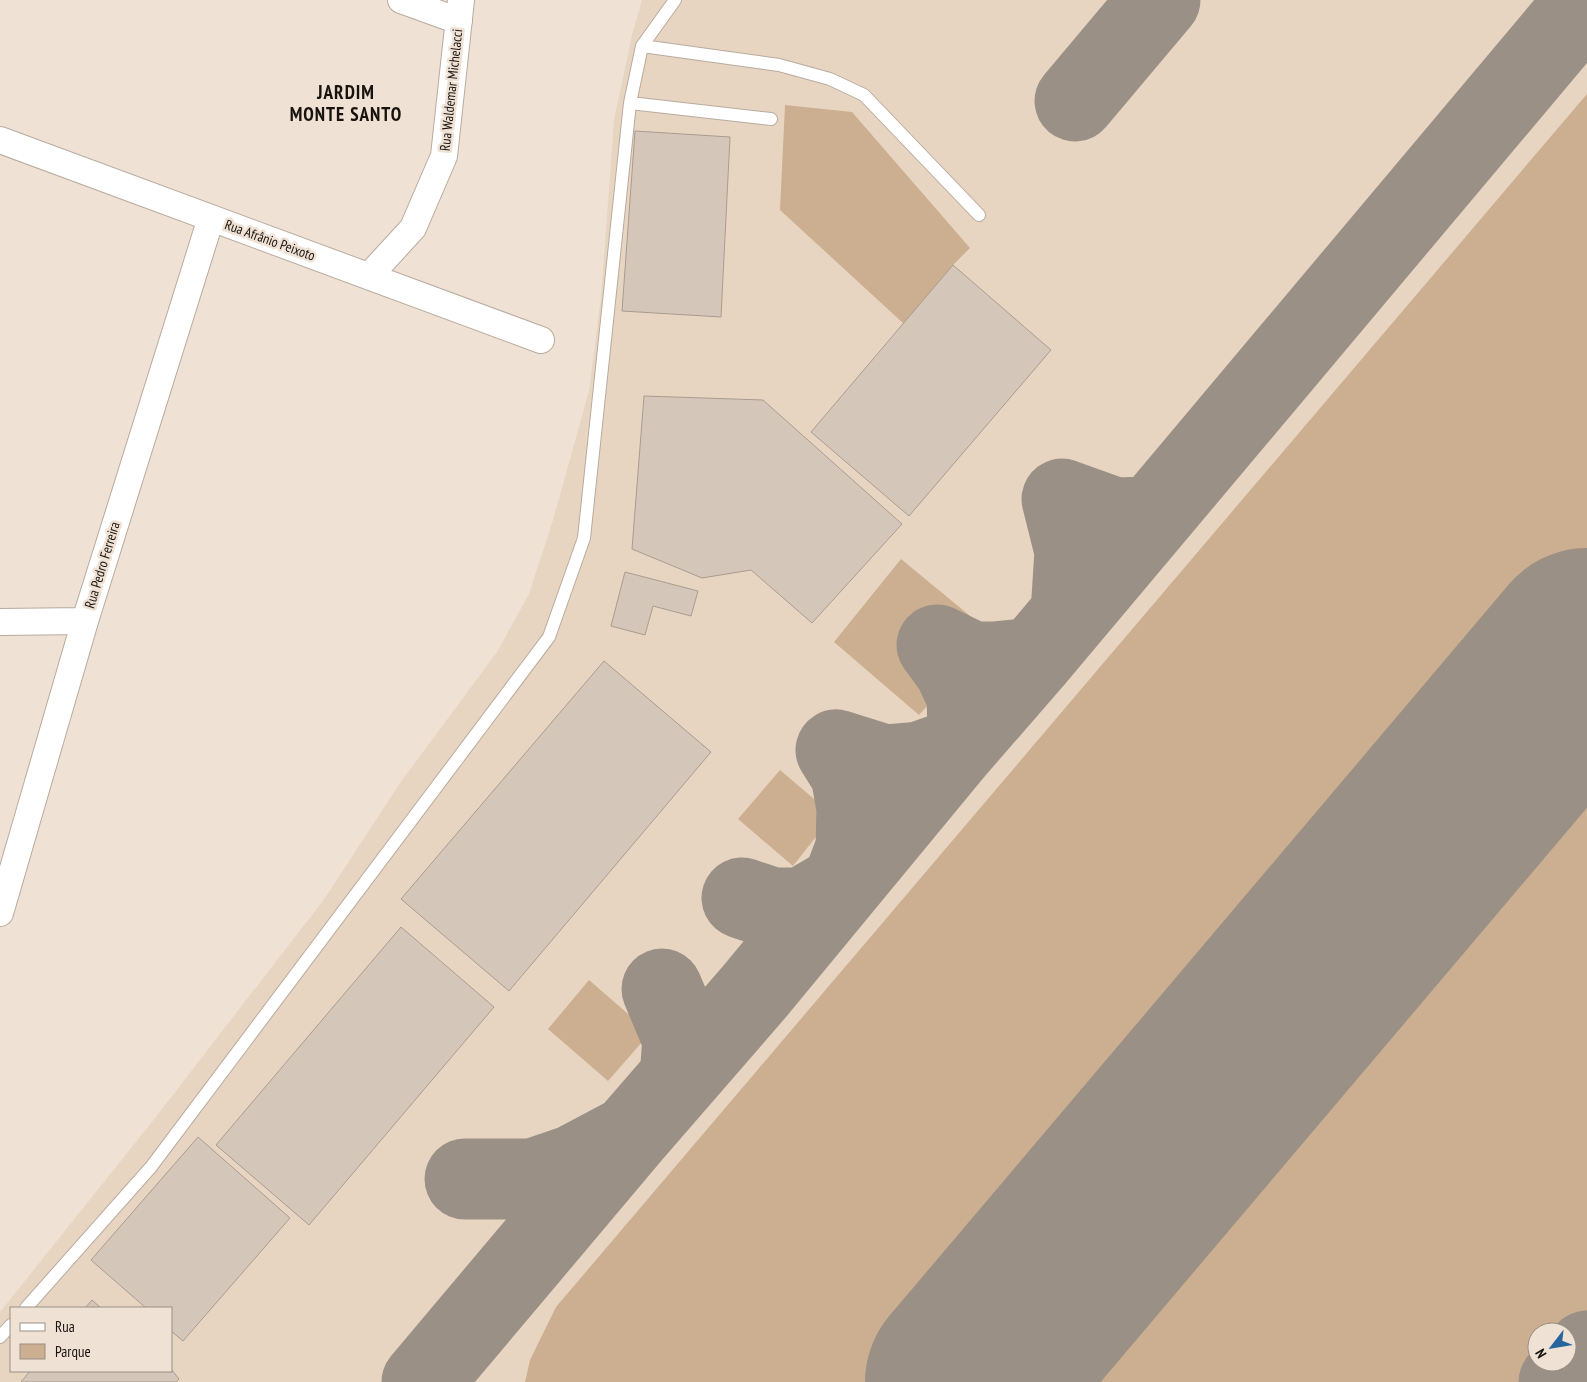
<svg xmlns="http://www.w3.org/2000/svg" width="1587" height="1382" font-family="'PT Sans Narrow',sans-serif">
<style>
.built{fill:#e8d5c1;fill-rule:evenodd}
.green{fill:#ccaf90}
.lines{fill:none;stroke-linecap:round;stroke-linejoin:round}
.taxiway{stroke:#9a9086;stroke-width:81}
.runway{stroke:#9a9086;stroke-width:204}
.building{fill:#d4c7ba;stroke:#a99c8f}
.service-casing{stroke:#b8ab9e;stroke-width:14}
.minor-casing{stroke:#b8ab9e;stroke-width:28}
.service{stroke:#fff;stroke-width:12}
.minor{stroke:#fff;stroke-width:26}
.labels{text-anchor:middle;stroke-width:5;stroke-linejoin:round;paint-order:stroke}
.street-label{font-size:14px;fill:#18130e;stroke:#efe2d4}
.district-label{font-size:19px;font-weight:bold;letter-spacing:1px;fill:#18130e;stroke:#efe2d4}
</style>
<rect width="100%" height="100%" fill="#efe2d4"/>
<!-- built -->
<path class="built" d="M642,0H1587V1382H0V1312L155,1118L325,898L400,783L497,652L529,594L553,520L589,391L601,297L614,120L632,35ZM11,1308H171V1371H11ZM1537,1332H1567V1362H1537Z"/>
<!-- green -->
<path class="green" d="M1587,94V567L898,1382H525L530,1360L556,1307Z
M785,105L852,112L970,248L953,265L904,324L780,210Z
M901,559L992,634L919,715L834,642Z
M780,770L833,815L793,866L738,819Z
M1587,770V1314L1567,1337V1332H1537V1362H1546L1529,1382H1070Z
M589,980L650,1033L608,1081L548,1029Z"/>
<g class="lines">
<!-- taxiway -->
<path class="taxiway" d="M1075,101L1160,0
M1071,614L1075,551L1062,499L1115,518L1151,517
M968,734L967,696L954,668L937,645L972,662H994L1034,658
M742,898L772,908H803L842,885L856,848L857,808L851,774L836,750L884,765L920,762L954,750
M662,989L683,1039L680,1077
M465,1179H533L574,1165L623,1139
M422,1382L631,1134L755,991L954,750L1034,658L1587,0
M1559,1382L1587,1351"/>
<!-- runway -->
<path class="runway" d="M967,1382L1587,650"/>
</g>
<!-- building -->
<path class="building" d="M635,131L730,137L721,317L622,311Z
M953,265L1051,350L909,516L811,432Z
M644,396L763,400L902,524L812,623L751,570L702,578L632,549Z
M625,572L698,591L691,616L653,606L645,635L611,626Z
M604,661L711,752L509,991L401,899Z
M401,927L494,1007L309,1225L216,1145Z
M198,1137L290,1218L183,1341L171,1331V1308H146L91,1260Z
M92,1300L101,1308H85Z
M171,1369L179,1379L176,1382H21L30,1371H171Z"/>
<g class="lines">
<!-- service casing -->
<g class="service-casing">
<path id="service" d="M642,46L779,65L830,79L864,95L979,215
M630,103L771,119
M26,1308L151,1167L549,637L584,538L630,103L642,46L675,0
M0,1337L11,1325"/>
</g>
<!-- minor casing -->
<g class="minor-casing">
<path id="minor" d="M401,0L459,21
M0,140L541,340
M369,276L413,228L444,156L461,0
M0,622L85,621
M0,913L85,621L211,218"/>
</g>
<!-- service -->
<use href="#service" class="service"/>
<!-- minor -->
<use href="#minor" class="minor"/>
</g>
<g class="labels">
<!-- street labels -->
<g class="street-label">
<text transform="translate(451 90) rotate(-84)" y="5">Rua Waldemar Michelacci</text>
<text transform="translate(270 240) rotate(20)" y="5">Rua Afrânio Peixoto</text>
<text transform="translate(102 565) rotate(-73)" y="5">Rua Pedro Ferreira</text>
</g>
<!-- district labels -->
<g class="district-label">
<text x="346" y="99">JARDIM<tspan x="346" dy="22">MONTE SANTO</tspan></text>
</g>
</g>
<!-- legend -->
<rect x="10" y="1307" width="162" height="65" fill="#efe2d4" stroke="#998f85"/>
<rect x="20" y="1323" width="25" height="8" fill="#ffffff" stroke="#998f85"/>
<text x="55" y="1332" font-size="15" fill="#18130e">Rua</text>
<rect x="20" y="1344" width="25" height="15" fill="#ccaf90" stroke="#998f85"/>
<text x="55" y="1357" font-size="15" fill="#18130e">Parque</text>
<!-- north arrow -->
<g transform="translate(1552 1347) rotate(239)"><circle r="24" fill="#efe2d4" stroke="#998f85"/>
<path d="M0-4L9 19L0 12L-9 19Z" fill="#27659c"/>
<text y="-8" font-size="14" font-weight="bold" text-anchor="middle" fill="#18130e">N</text>
</g>
</svg>
